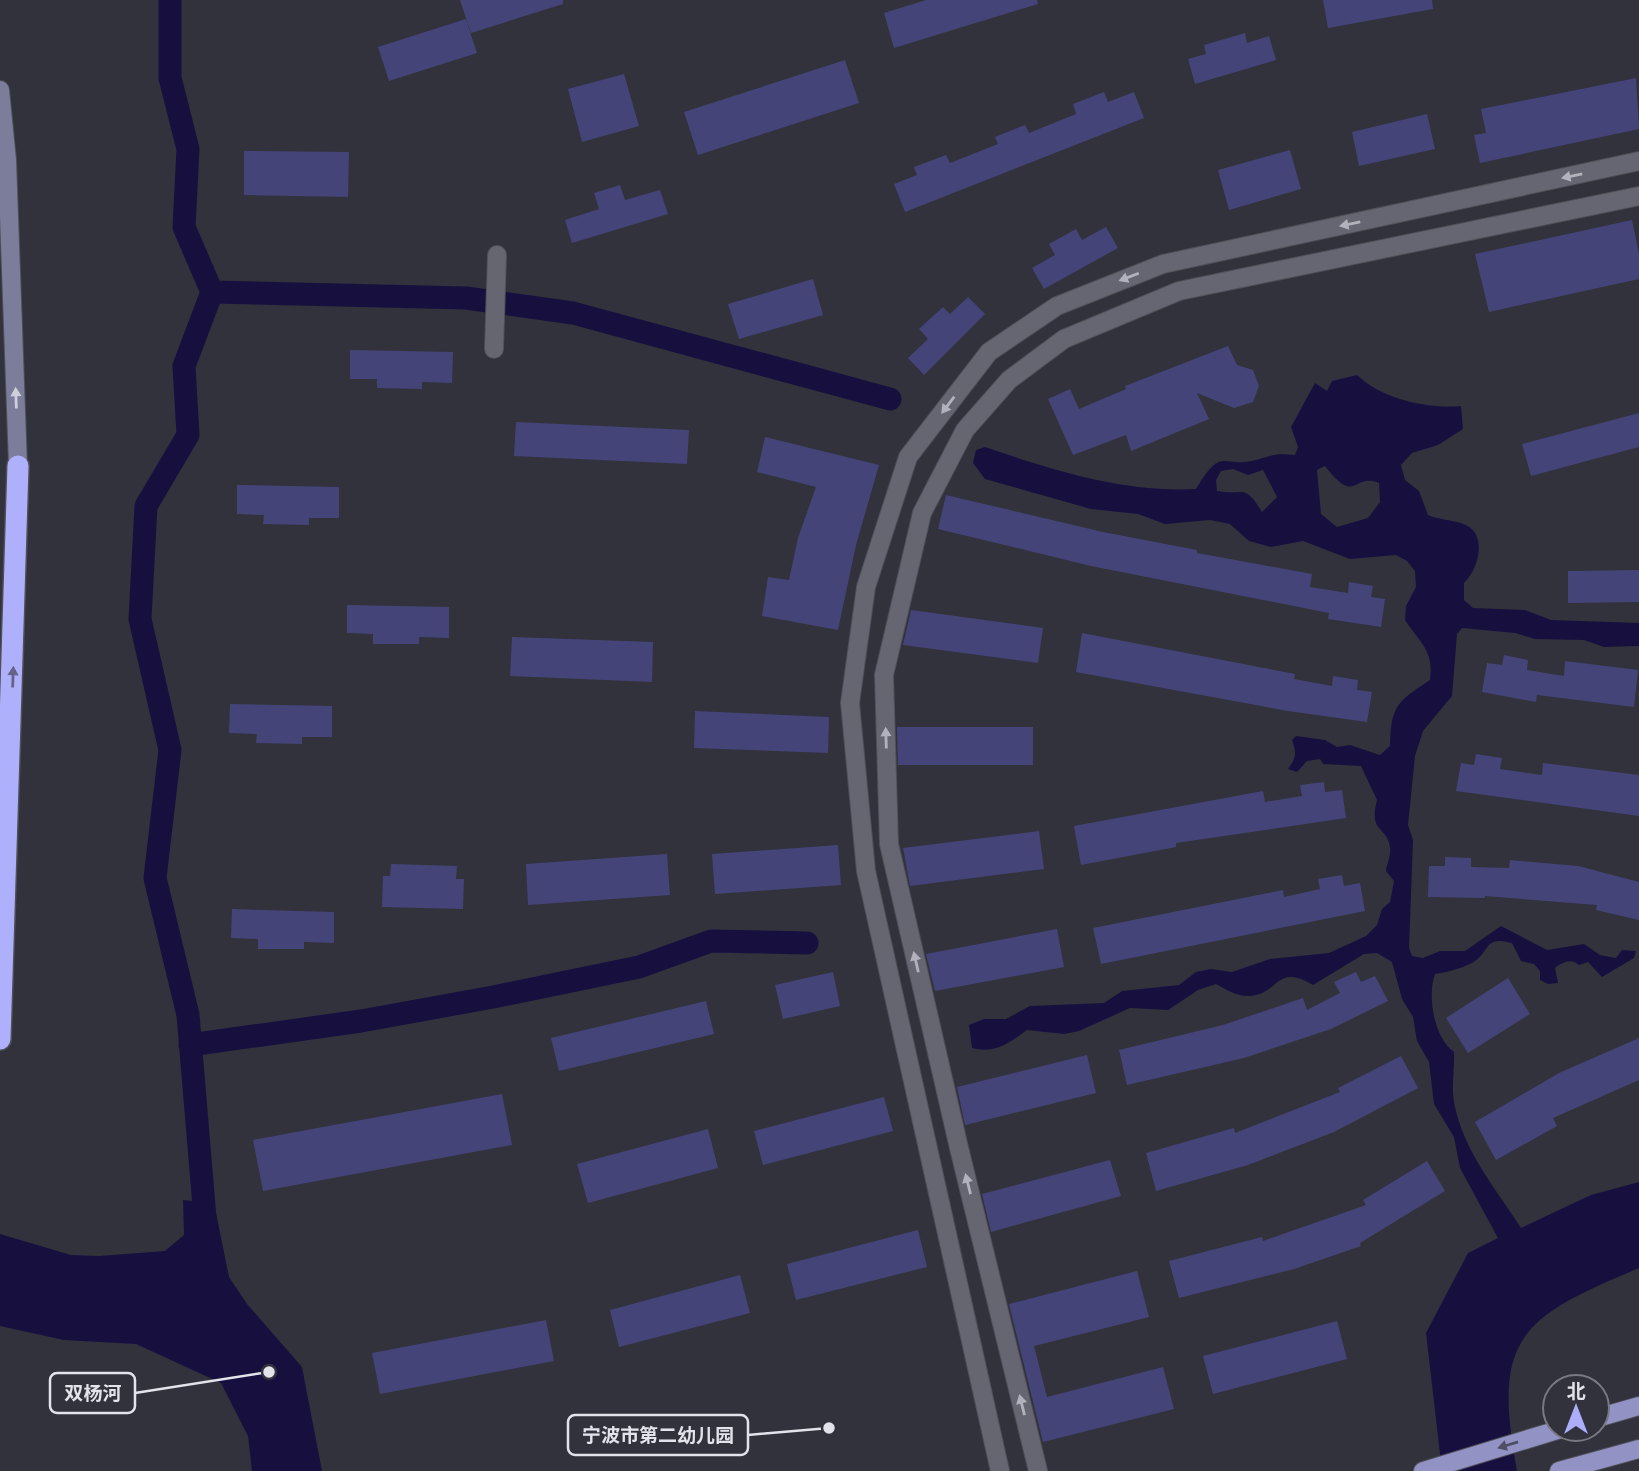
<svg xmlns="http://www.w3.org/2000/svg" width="1639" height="1471" font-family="Arial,'Noto Sans SC',sans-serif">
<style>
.water{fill:#17103f;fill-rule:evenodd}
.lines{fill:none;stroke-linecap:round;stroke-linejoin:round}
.canal{stroke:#17103f;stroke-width:23}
.building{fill:#454478}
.street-casing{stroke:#4e4f57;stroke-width:20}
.secondary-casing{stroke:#4e4f57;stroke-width:20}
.primary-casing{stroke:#4e4f57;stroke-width:20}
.highway-casing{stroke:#4e4f57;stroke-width:24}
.street{stroke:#666672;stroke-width:18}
.secondary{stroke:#7c7c9b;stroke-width:18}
.primary{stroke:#9292c4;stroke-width:18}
.highway{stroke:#afb0fb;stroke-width:21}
.oneway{fill:#b1b2bb}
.oneway2{fill:#cecfdb}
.oneway3{fill:#636488}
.oneway4{fill:#4e4f65}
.leader{fill:none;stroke:#e3e4eb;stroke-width:2.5}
.callout-dot{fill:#e3e4eb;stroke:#31323c;stroke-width:2.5}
.callout{fill:#31323c;stroke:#e3e4eb;stroke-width:2.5}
.callout-label{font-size:19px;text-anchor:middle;font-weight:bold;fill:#e3e4eb}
</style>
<rect width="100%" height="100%" fill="#31323c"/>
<!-- water -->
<path class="water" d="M1357,375C1382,399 1427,409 1461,406L1463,429L1438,445L1412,453L1401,465L1405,480L1419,491L1428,515C1439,520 1455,520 1466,525C1488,536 1478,570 1464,583V600L1473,608L1525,610L1551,620L1639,623V646L1604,647L1584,640L1535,639L1515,633L1462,628L1457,634L1452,696L1423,731L1415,756L1408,825L1413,840L1409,948L1412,956L1423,958L1440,951H1465L1501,926L1547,950L1584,944L1600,955L1616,958L1622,950L1636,951L1634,958L1602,977L1588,962L1579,965C1570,958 1563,962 1555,968L1558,983L1548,984L1540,980V971L1534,964L1521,961L1512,943C1483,935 1491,952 1472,963C1460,969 1448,972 1435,974C1427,996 1434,1038 1454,1052C1455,1068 1451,1085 1454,1102C1463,1151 1495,1187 1521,1228L1591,1195L1639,1182V1268C1520,1318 1492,1337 1517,1471H1442L1426,1333L1468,1253L1498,1238L1460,1168L1454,1137L1434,1104L1429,1062L1417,1041L1413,1017L1402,999L1392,962L1377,953L1364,954L1313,985C1275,962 1279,996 1248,996C1236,996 1227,990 1216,984L1198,990L1168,1010L1130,1008L1079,1031L1064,1034L1027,1030C1009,1043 995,1054 972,1048L969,1025L984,1019H1006L1030,1006L1104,1003L1122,991L1179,985L1196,972L1211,969L1232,972L1270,959L1329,953L1366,936L1377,925L1382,909L1390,902L1394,881L1386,871C1387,864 1391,855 1390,848C1388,826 1368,834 1377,800L1361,766L1323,764L1320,759L1307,761L1297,772L1288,769C1296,758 1297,754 1292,740L1296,736L1325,740L1337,747L1350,745L1380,755L1390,746C1391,705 1397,702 1430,680C1434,650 1420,643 1405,620L1406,606L1416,587L1415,571L1407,561L1396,555L1350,559L1303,541L1271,547L1249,541L1230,524L1210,520L1165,524L1138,514L1091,509L985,479L973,463L976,450L985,447C1052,470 1125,493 1196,489C1223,444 1221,469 1256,460C1275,455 1274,453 1295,455L1298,447L1291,427L1315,383L1327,391L1332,381ZM1325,466C1357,507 1352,472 1379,483L1380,502L1368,518L1337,527L1321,514L1317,470ZM1233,469L1248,475L1263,470L1277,497L1262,512C1244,482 1244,496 1217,491L1216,480L1221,471Z
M183,1200L214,1203L229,1277L247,1304L302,1367L322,1471H252L248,1436L221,1383L136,1344L64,1340L0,1326V1234L71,1255L99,1256L165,1251L184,1235Z"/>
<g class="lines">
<!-- canal -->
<path class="canal" d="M170,0V78L188,149L184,227L212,292L184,366L188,435L146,506L140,619L170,750L155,878L188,1015L206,1230
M212,292L466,298L573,313L890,399
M190,1045L361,1021L493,997L639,967L711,941L807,943"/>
</g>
<!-- building -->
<path class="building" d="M460,0H563V4L471,33Z
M926,0H1037L1038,4L894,48L884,13Z
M1323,0H1432L1433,9L1328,28Z
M466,19L477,53L389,81L378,47Z
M1245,33L1247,43L1269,36L1276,60L1195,84L1188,59L1206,54L1204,45Z
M845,60L859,103L698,155L684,112Z
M624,74L639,126L582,142L568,89Z
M1636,78L1639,129L1480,163L1474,135L1486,133L1481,109Z
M1104,92L1108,102L1134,92L1144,118L905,212L894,184L917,175L914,167L946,155L950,163L998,144L995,137L1025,125L1029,133L1076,114L1073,104Z
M1427,114L1435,149L1359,166L1352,132Z
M1290,150L1301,189L1229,210L1218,170Z
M244,151L349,152L348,197L244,195Z
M620,185L625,200L660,190L668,214L572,243L565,220L599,209L594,193Z
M1632,220L1639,254V279L1489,312L1475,254Z
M1106,227L1118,248L1044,289L1032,268L1055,255L1049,244L1076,229L1082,240Z
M813,279L823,315L739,339L728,304Z
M968,297L985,314L924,375L908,358L928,339L919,329L943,307L950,314Z
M1228,346L1237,365L1253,370L1259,386L1253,402L1234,408L1197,393L1209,419L1131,451L1126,435L1073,455L1048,399L1070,389L1079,409L1126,389L1125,386Z
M350,350L453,352L452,383L422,382V389L377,388V379H350Z
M1639,413V447L1531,476L1522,444Z
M516,422L689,430L687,464L514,456Z
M765,437L879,465L856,545L838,630L762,616L768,577L789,580L798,538L816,487L757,472Z
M237,485L339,487V518H309V525L263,524L264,515L237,514Z
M946,495L1103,532L1197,550V553L1312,574L1310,587L1348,593L1349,582L1373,586L1371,597L1385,599L1381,627L1328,619L1329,613L1091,566L938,529Z
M1639,570V602L1568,603V571Z
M347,605L449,607V638L419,637V644H373V634L347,633Z
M911,610L1043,628L1038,663L903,645Z
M1082,633L1295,674L1294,679L1332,686L1333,676L1358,680L1357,690L1372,692L1367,722L1288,711L1076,672Z
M512,637L653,642L652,682L510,676Z
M1504,655L1528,660L1527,670L1564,676L1565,661L1638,670L1634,707L1537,695L1536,702L1482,692L1487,663L1502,665Z
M230,704L332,706V737H302V744L256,743L257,734L229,733Z
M695,711L829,717L828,753L694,748Z
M897,727H1033V765H898Z
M1476,754L1502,758L1500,769L1542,775L1543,763L1639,775V816L1456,791L1461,763L1474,765Z
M1324,782L1325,792L1342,790L1346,818L1176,843V847L1081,865L1074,826L1263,791L1265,802L1302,796L1300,785Z
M1039,831L1044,869L910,886L903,848Z
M838,845L841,885L715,894L712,854Z
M667,854L670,895L528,905L526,864Z
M1445,857L1471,858V867L1509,868L1510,860L1578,866L1639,882V920L1596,910L1597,905L1485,896V898L1428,897L1429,866H1445Z
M391,864L457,866L456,879H464L463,909L382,907L383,876H390Z
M1342,875L1344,886L1360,883L1365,911L1101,964L1093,928L1283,890L1284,897L1320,889L1318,879Z
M232,909L334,912V943L304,942V949H258V939L231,938Z
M1057,929L1064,967L935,991L926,954Z
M833,972L840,1006L783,1019L775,985Z
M1356,972L1361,982L1375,976L1388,1001L1331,1029L1244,1058L1127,1085L1119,1050L1223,1025L1303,998L1307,1010L1340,993L1334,982Z
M1508,978L1530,1014L1468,1053L1446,1018Z
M706,1001L714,1034L559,1071L551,1038Z
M1639,1038V1080L1553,1118L1557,1126L1496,1160L1475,1122L1559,1073Z
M1087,1055L1096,1093L965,1125L957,1087Z
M1401,1056L1418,1088L1334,1132L1248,1165L1156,1191L1146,1153L1234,1128L1235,1133L1340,1092L1338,1088Z
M502,1094L512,1145L263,1191L253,1140Z
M884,1097L893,1131L763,1165L754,1131Z
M708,1129L718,1168L588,1203L577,1164Z
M1110,1160L1121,1196L991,1232L982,1194Z
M1427,1161L1445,1191L1360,1243L1361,1246L1294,1269L1179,1298L1169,1261L1262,1237L1263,1241L1366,1205L1363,1200Z
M918,1230L927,1267L796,1300L787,1264Z
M1137,1271L1149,1317L1034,1346L1047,1397L1163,1367L1174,1409L1043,1442L1009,1304Z
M740,1275L750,1313L619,1347L610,1310Z
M546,1320L554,1361L380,1394L372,1353Z
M1337,1321L1347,1359L1213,1394L1203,1356Z"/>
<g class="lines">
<!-- street casing -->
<g class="street-casing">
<path id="street" d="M494,349L497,255
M1000,1471L866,871L850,703L866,587L908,457L989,352L1057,306L1163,264L1639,161
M1038,1471L959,1148L889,844L884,675L922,513L965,430L1009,380L1064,339L1179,291L1639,196"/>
</g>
<!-- secondary casing -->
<g class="secondary-casing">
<path id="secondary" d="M0,90L7,160L18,466"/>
</g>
<!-- primary casing -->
<g class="primary-casing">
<path id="primary" d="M1597,1418L1639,1406
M1423,1471L1561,1429
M1559,1471L1639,1449"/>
</g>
<!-- highway casing -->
<g class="highway-casing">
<path id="highway" d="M0,1039L18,466"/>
</g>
<!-- street -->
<use href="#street" class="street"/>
<!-- secondary -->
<use href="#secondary" class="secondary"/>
<!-- primary -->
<use href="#primary" class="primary"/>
<!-- highway -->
<use href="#highway" class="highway"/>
</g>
<!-- one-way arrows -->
<defs><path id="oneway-solid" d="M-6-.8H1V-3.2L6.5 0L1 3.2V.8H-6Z" transform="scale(1.75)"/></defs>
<g class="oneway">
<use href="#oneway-solid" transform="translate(1572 176) rotate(168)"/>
<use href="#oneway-solid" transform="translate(1350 224) rotate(168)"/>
<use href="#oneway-solid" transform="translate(1129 277) rotate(159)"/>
<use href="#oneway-solid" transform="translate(948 405) rotate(127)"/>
<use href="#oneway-solid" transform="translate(886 738) rotate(-92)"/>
<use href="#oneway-solid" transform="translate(916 962) rotate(-103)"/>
<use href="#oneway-solid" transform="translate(968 1184) rotate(-104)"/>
<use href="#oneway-solid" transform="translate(1022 1405) rotate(-104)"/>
</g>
<use class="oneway2" href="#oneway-solid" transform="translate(16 398) rotate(-92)"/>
<use class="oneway3" href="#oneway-solid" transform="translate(13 677) rotate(-88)"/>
<use class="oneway4" href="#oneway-solid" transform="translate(1508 1445) rotate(163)"/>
<!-- callouts -->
<path class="leader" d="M269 1372L135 1393M829 1428L748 1435"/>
<g class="callout-dot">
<circle cx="269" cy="1372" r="7"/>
<circle cx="829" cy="1428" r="7"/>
</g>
<g class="callout">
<rect x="50" y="1373" width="85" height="40" rx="7"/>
<rect x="568" y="1415" width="180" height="40" rx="7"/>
</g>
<g class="callout-label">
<text x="93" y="1400">双杨河</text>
<text x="658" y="1442">宁波市第二幼儿园</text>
</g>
<!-- north arrow -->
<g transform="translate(1576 1408)"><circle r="33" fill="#31323c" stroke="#787982" stroke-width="2"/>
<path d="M0-5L12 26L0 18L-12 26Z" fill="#adaefb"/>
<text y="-10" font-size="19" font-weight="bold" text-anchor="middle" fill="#e3e4eb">北</text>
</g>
</svg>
